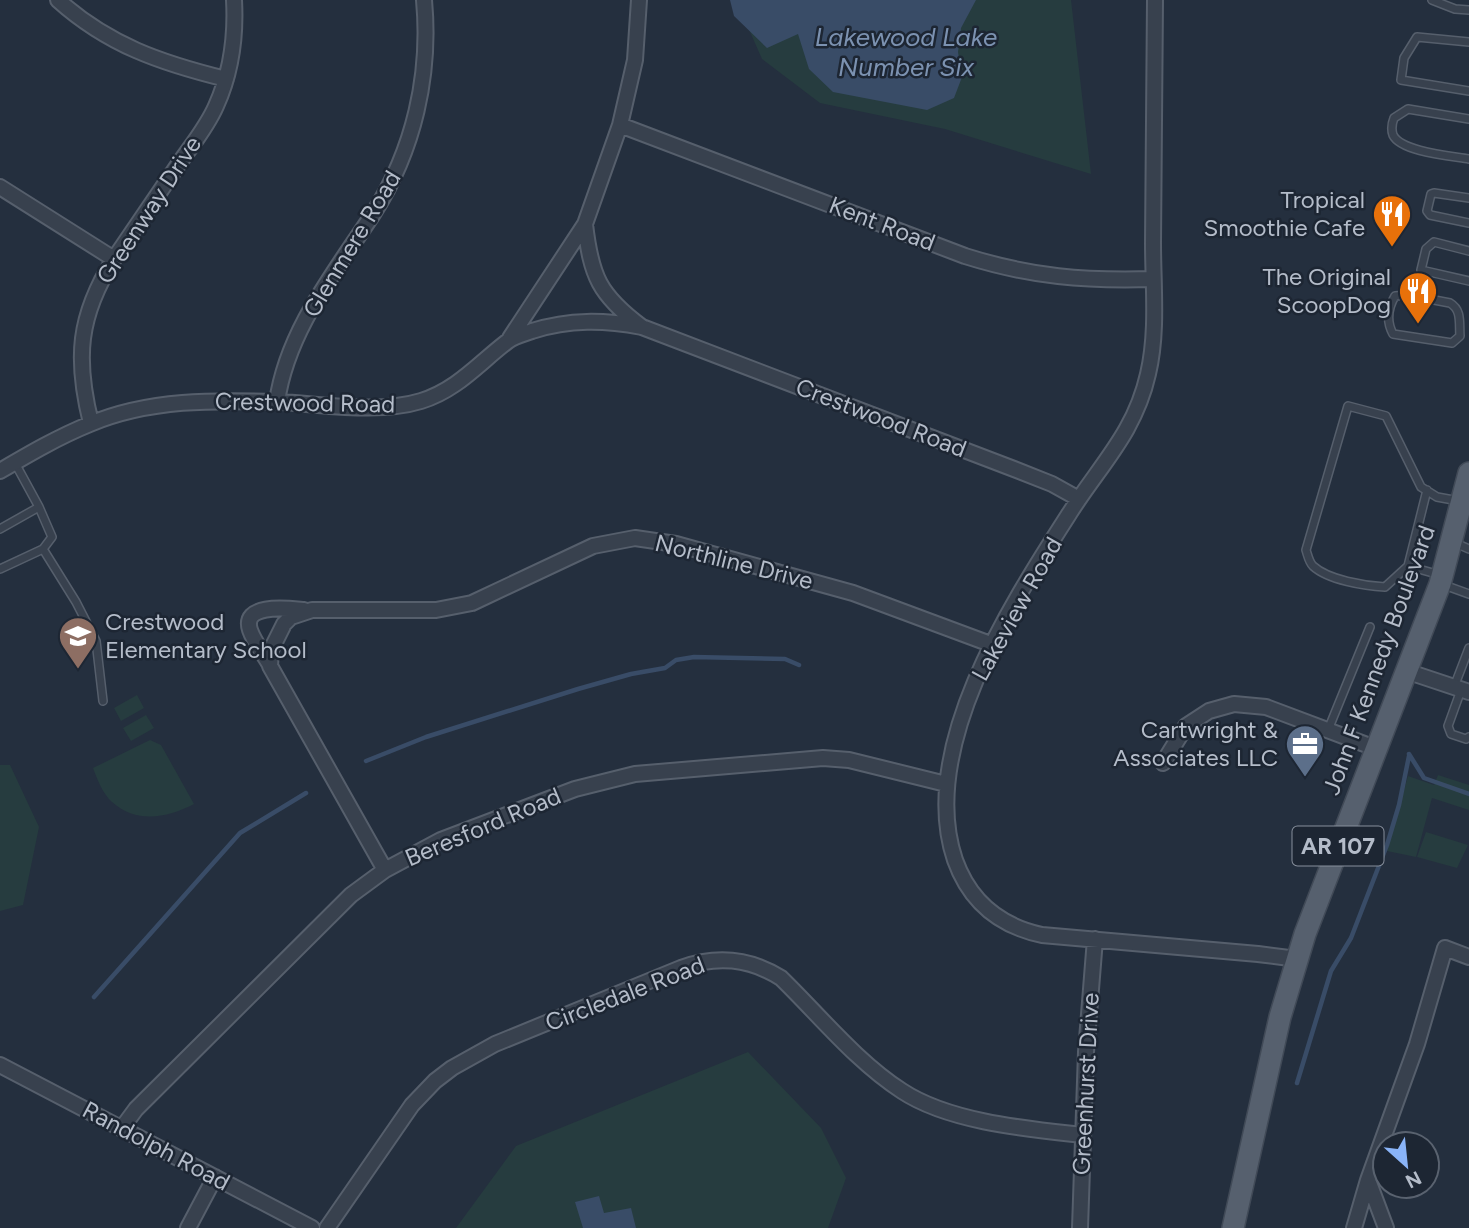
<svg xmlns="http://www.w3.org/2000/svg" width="1469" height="1228" font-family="Figtree,sans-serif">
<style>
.green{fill:#263c3f}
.water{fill:#394c67}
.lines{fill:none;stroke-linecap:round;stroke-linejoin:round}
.stream{stroke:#394c67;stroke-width:4.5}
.lane-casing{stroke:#565f6c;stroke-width:10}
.street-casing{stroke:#565f6c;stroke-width:18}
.primary-casing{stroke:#414a57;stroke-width:24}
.lane{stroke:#38414e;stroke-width:7}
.street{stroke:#38414e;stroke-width:14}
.primary{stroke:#56606e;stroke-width:21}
.labels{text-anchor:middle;stroke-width:5;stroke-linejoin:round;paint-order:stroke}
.shield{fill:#1d2633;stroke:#878f9c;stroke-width:2}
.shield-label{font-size:23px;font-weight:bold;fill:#b4bcc9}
.poi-label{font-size:24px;fill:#b4bcc9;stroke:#1d2633;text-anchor:end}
.street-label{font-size:24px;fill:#b4bcc9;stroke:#1d2633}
.water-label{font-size:26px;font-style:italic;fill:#7c92b1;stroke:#1d2633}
</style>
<rect width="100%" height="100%" fill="#242f3e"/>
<!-- green -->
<path class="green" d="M736,0H1071L1091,174L945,129L820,103L762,59Z
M137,695L144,708L121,721L114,708Z
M146,715L154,728L131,741L123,728Z
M150,740L161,745L194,804C167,818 137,824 112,802C103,794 97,779 93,768Z
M0,765H10L39,827L23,905L0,911Z
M1438,775L1469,785V810L1432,798L1416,857L1387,851L1408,776L1434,785Z
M1426,832L1468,845L1457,868L1417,857Z
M748,1052L821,1128L846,1178L828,1228H456L516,1146Z"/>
<!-- water -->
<path class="water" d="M730,0H976L961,28L958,52L962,77L954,98L927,110L833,92L809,69L798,34L767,48L734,16Z
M599,1196L604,1213L631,1208L636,1228H583L575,1202Z"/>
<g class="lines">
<!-- stream -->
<path class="stream" d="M1409,754L1424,778L1469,794
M366,761L426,737L578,689L631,674L665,668L676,660L694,657L785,659L799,665
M94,997L240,833L306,793
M1297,1083L1331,971L1351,938L1387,845L1399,805L1409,756"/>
<!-- lane casing -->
<g class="lane-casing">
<path id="lane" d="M1432,0L1455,9L1469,10
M1469,42L1417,37L1404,58L1401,80L1469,91
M1469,119L1408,109L1394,118C1392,123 1391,129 1393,135C1401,152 1452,156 1469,159
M1469,198L1434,193L1431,194L1427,211L1430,215L1469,223
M1469,251L1434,242L1426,249L1421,270L1469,281
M1408,295L1450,303C1462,310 1459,323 1460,336L1452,343L1393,334C1386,321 1388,308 1395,296Z
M0,529L39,507L15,463
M1453,542L1469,549
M43,549L76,602L96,641L103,701
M1408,566L1427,490
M0,569L43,549L52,537L39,507
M1440,575L1408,566L1385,587C1365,586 1328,580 1313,566C1309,562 1308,556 1306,550L1348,406L1386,416L1421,487L1437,497L1459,501
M1444,585L1469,594
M1454,687L1469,648
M1461,690L1448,726L1451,734L1466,739L1469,737
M1328,730L1370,627"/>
</g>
<!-- street casing -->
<g class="street-casing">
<path id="street" d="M58,0C108,45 161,63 226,79
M1155,0C1155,81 1154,162 1153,243C1153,286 1158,332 1148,374C1135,432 1101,464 1071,511C1012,603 917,748 955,860C970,902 1000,926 1042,935L1258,954L1297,959
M620,125L965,256C1032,277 1084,281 1153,279
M0,187L114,259
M585,224C591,276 599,295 642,327L1014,469L1052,484L1079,499
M510,338L585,224L620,125L635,60L639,0
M277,402C287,331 335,272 373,214C414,150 431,75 424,0
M91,423C75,359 78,316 114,259C135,228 157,196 178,165C191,146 207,127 216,106C231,73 236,36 234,0
M0,471C29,454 58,437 90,424C149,399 215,400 278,402C322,404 379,414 421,401C457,390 479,363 508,341C514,336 524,334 532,331C570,319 604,320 642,327
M270,665C264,654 254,642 250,630C241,602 291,609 304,610
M1406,671L1469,692
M1163,763L1186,726L1209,711L1234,704L1266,707L1375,748
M385,870L270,666L271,650L284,624L291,617L312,610H436L472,603L593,546L635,538L676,544L853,593L993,645
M0,1065L312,1228
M122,1128L136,1109L351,895L385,870L441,840L575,789L635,774L823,758L849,760L946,784
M188,1228L215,1177
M327,1228L412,1105L435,1081L452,1068L495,1044L681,968C717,955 749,958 781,978C820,1016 857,1062 902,1091C949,1122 1027,1129 1082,1135
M1080,1228L1086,1052L1095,939
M1354,1228L1368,1180
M1386,1228L1368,1180L1417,1044L1445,948L1469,957"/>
</g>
<!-- primary casing -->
<g class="primary-casing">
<path id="primary" d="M1233,1228L1280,1017L1305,934L1440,584L1469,473"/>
</g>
<!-- lane -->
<use href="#lane" class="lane"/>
<!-- street -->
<use href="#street" class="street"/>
<!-- primary -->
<use href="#primary" class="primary"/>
</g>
<!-- icons -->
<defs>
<g id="restaurant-pin" transform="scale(2.0125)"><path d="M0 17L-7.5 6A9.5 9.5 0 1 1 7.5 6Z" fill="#e8710a" stroke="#1d2633"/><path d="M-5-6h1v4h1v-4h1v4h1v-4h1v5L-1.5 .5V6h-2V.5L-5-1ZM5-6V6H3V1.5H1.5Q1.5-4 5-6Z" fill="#fff"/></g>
<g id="school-pin" transform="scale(2.0125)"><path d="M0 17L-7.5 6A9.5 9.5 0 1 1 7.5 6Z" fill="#8d6e63" stroke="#1d2633"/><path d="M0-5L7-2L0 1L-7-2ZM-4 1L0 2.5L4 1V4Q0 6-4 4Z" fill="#fff"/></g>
<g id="office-pin" transform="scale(2.0125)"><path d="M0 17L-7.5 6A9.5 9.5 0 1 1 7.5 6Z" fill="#5c6f8a" stroke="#1d2633"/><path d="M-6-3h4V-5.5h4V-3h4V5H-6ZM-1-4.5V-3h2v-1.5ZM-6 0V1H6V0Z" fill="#fff"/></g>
</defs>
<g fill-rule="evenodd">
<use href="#restaurant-pin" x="1392" y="214"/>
<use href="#restaurant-pin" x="1418" y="291"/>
<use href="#school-pin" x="78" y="636"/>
<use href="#office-pin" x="1305" y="744"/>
</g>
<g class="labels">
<!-- shield labels -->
<rect class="shield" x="1292.5" y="826.5" width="91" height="39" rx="5"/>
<g class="shield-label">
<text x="1338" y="854">AR 107</text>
</g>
<!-- poi labels -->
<g class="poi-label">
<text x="1365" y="208">Tropical<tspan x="1365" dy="28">Smoothie Cafe</tspan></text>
<text x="1391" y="285">The Original<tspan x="1391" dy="28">ScoopDog</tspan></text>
<text x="105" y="630" text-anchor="start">Crestwood<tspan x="105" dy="28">Elementary School</tspan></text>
<text x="1278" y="738">Cartwright &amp;<tspan x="1278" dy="28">Associates LLC</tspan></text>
</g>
<!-- street labels -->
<g class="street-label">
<text transform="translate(149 210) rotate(-57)" y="8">Greenway Drive</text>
<text transform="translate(882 224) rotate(21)" y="8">Kent Road</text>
<text transform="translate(352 244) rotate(-59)" y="8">Glenmere Road</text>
<text transform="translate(305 403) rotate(1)" y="8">Crestwood Road</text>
<text transform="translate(881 418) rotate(21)" y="8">Crestwood Road</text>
<text transform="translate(734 562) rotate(14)" y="8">Northline Drive</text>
<text transform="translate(1017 609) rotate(-61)" y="8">Lakeview Road</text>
<text transform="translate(1379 660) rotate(-70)" y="8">John F Kennedy Boulevard</text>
<text transform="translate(483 827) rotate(-23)" y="8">Beresford Road</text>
<text transform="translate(625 994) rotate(-21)" y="8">Circledale Road</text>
<text transform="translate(1086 1084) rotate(-87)" y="8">Greenhurst Drive</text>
<text transform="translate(156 1146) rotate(28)" y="8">Randolph Road</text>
</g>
<!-- water labels -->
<g class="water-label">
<text x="906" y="46">Lakewood Lake<tspan x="906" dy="30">Number Six</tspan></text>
</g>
</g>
<!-- north arrow -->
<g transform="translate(1406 1165) rotate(153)"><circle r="33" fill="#1d2633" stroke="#59626f" stroke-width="2"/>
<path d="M0-5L12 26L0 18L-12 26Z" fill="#8ab4f8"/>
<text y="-10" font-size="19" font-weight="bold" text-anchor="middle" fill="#b4bcc9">N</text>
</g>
</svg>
